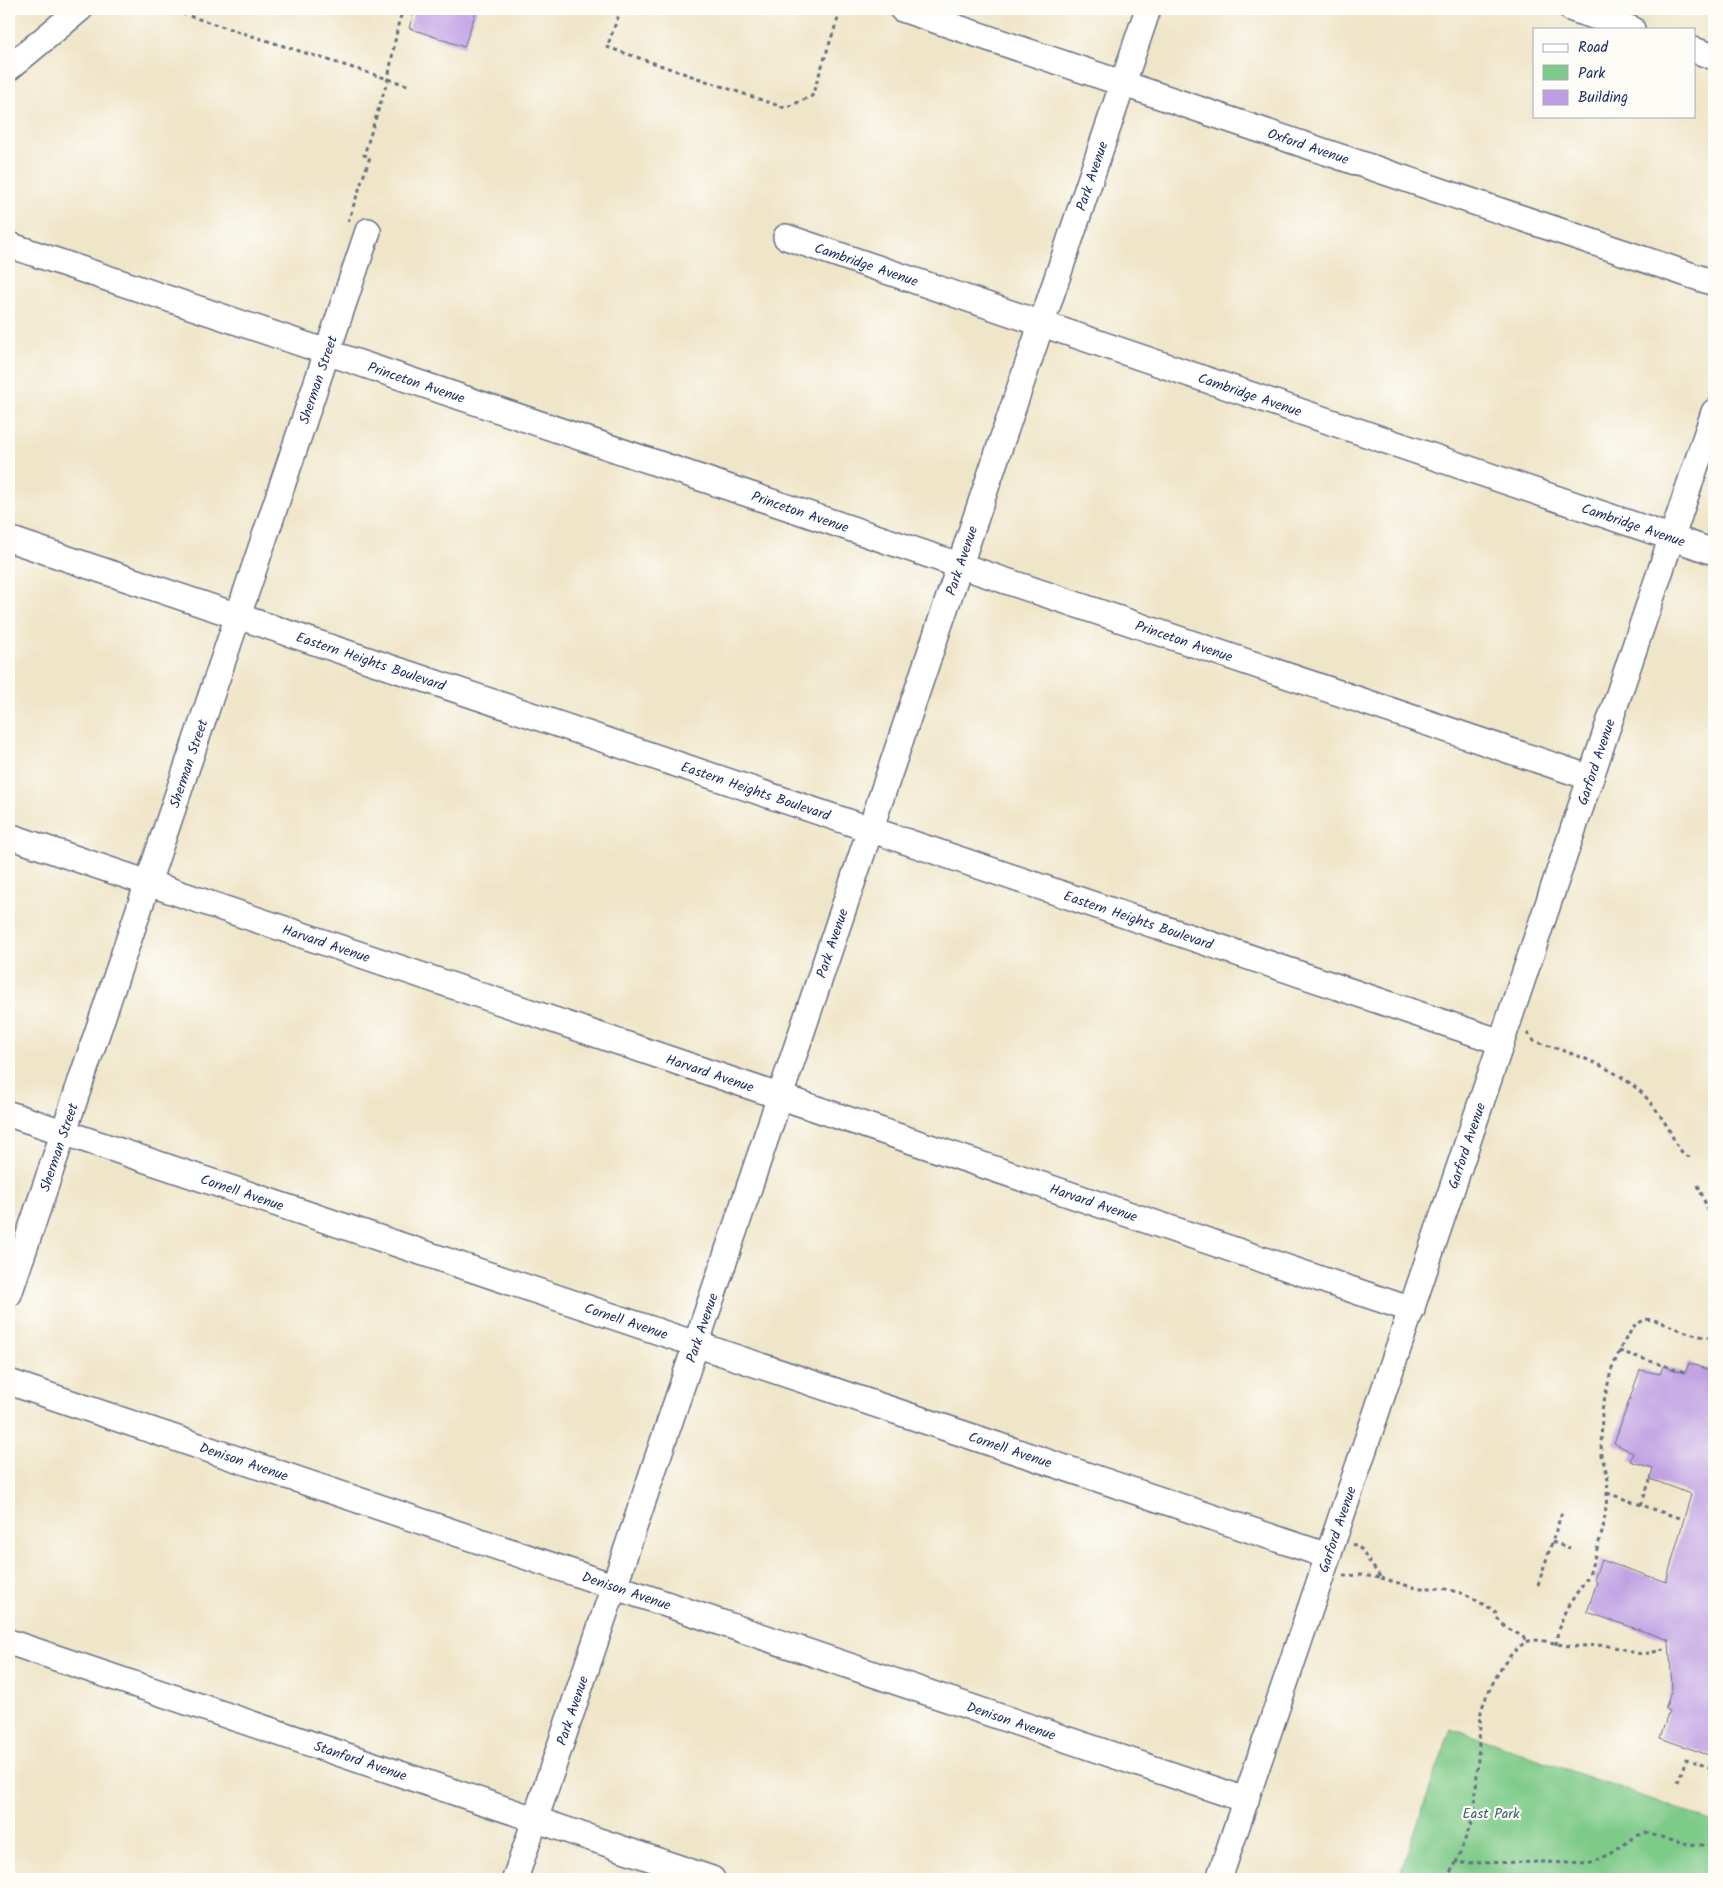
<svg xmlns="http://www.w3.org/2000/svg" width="1723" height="1888" font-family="Kalam,sans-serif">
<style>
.green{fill:#7eca88;stroke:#4c7c73}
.building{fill:#be9ee2}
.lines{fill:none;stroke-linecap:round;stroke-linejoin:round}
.minor-casing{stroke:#656f83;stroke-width:28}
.path{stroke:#656f83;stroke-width:3;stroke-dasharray:4 4;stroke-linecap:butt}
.minor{stroke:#fff;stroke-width:25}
.labels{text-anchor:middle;stroke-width:4.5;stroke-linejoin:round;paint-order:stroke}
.street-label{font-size:14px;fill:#1b2f5e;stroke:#fdfcf7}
.park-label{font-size:14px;fill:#395e6b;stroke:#fdfcf7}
</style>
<rect width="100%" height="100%" fill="#fdfcf7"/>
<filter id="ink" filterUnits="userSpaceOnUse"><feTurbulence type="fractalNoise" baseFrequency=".02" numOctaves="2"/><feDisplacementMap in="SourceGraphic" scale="10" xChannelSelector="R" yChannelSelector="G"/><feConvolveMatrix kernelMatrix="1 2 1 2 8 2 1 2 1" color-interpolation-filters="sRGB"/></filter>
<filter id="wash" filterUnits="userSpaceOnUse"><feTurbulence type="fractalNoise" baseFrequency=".0096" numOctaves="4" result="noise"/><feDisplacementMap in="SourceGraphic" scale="20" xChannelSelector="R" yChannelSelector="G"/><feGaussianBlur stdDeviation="1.12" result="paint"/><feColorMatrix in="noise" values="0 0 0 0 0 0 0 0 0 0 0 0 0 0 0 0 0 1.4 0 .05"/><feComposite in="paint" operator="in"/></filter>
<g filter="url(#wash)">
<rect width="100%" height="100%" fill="#efe5c8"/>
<!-- green -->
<path class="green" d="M1451,1728L1714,1822V1879H1398Z"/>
<g id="blocks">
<!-- building -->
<path class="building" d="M415,9H477L464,47L409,28Z
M1689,1363L1714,1372V1757L1660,1738L1669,1711L1665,1709L1672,1689L1669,1640L1587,1612L1597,1582L1594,1580L1601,1560L1666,1582L1691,1494L1650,1479L1653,1468L1630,1461L1633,1453L1614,1443L1640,1370L1660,1374L1663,1366L1685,1373Z"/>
</g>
</g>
<g filter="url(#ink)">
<use href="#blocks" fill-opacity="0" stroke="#656f83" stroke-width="1"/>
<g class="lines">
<!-- minor casing -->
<g class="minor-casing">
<g id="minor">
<path id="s1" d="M902,9L1714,283"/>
<path d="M1572,9L1632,29"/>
<path d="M1694,50L1714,57"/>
<path d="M9,68L80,9"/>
<path id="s2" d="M786,237L1714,552"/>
<path id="s3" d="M9,245L1591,778"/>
<path id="s4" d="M9,539L1501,1042"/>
<path id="s5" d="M9,836L1412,1310"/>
<path id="s6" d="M9,1114L1328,1556"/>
<path id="s7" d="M9,1294L368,231"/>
<path id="s8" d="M9,1382L1246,1800"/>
<path id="s9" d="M9,1642L712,1879"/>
<path id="s10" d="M515,1879L1148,9"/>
<path id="s11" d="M1219,1879L1714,412"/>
</g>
</g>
<!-- path -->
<path class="path" d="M167,9L410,86
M621,9L607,47L785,108L812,96L840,12L848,9
M348,222L370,157L364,155L388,79L398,25L403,9
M1527,1033L1534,1041C1573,1054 1613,1065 1644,1095C1652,1104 1659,1113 1665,1123C1673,1134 1676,1151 1689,1157L1688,1160
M1698,1185L1714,1225
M1619,1351L1684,1372
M1607,1493L1682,1519
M1641,1505L1650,1480
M1552,1542L1570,1548
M1343,1576L1361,1575L1381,1578L1359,1547L1353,1544
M1381,1578L1416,1588H1442L1465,1594L1495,1611L1497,1618L1505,1627L1522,1636L1528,1642
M1538,1585L1562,1512
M1556,1645L1558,1630L1566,1609L1589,1575L1603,1529L1606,1508L1608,1480L1605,1466L1601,1456L1602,1410L1611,1371L1623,1343L1635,1325L1646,1319L1658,1321L1683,1331L1700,1336L1714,1338
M1678,1783L1686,1759L1714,1769
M1456,1863L1472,1821L1475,1805L1481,1711C1487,1692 1510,1642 1534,1640C1547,1640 1558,1645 1571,1646C1584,1647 1596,1644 1609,1646C1638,1651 1636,1660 1668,1647
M1446,1879L1456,1863L1545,1862L1589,1864L1612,1853L1636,1836L1645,1833L1689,1844L1714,1846"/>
<!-- minor -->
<use href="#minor" class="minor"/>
</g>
</g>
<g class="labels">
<!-- street labels -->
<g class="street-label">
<text dy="5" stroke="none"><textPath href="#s1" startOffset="429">Oxford Avenue</textPath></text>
<text dy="5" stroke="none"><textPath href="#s10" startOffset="1798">Park Avenue</textPath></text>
<text dy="5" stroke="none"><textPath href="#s2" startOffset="85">Cambridge Avenue</textPath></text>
<text dy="5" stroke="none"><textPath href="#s7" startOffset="965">Sherman Street</textPath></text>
<text dy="5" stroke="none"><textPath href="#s3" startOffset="430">Princeton Avenue</textPath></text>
<text dy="5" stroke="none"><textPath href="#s2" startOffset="490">Cambridge Avenue</textPath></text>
<text dy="5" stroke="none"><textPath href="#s3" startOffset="835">Princeton Avenue</textPath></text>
<text dy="5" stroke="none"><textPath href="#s2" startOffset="895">Cambridge Avenue</textPath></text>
<text dy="5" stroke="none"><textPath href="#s10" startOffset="1392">Park Avenue</textPath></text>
<text dy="5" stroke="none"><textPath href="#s3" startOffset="1240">Princeton Avenue</textPath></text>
<text dy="5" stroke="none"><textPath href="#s4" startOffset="382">Eastern Heights Boulevard</textPath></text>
<text dy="5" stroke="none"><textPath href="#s11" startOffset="1179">Garford Avenue</textPath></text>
<text dy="5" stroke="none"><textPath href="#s7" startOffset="560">Sherman Street</textPath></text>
<text dy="5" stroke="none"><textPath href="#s4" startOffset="788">Eastern Heights Boulevard</textPath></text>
<text dy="5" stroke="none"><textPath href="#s4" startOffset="1192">Eastern Heights Boulevard</textPath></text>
<text dy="5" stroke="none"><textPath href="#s5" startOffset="335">Harvard Avenue</textPath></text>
<text dy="5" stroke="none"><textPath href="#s10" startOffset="988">Park Avenue</textPath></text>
<text dy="5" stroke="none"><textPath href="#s5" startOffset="740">Harvard Avenue</textPath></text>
<text dy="5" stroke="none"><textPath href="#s11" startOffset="774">Garford Avenue</textPath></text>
<text dy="5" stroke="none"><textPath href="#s7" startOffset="155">Sherman Street</textPath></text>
<text dy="5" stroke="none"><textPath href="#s6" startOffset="246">Cornell Avenue</textPath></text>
<text dy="5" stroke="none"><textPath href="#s5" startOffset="1145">Harvard Avenue</textPath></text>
<text dy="5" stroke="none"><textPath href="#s6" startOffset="651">Cornell Avenue</textPath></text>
<text dy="5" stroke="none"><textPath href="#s10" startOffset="582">Park Avenue</textPath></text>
<text dy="5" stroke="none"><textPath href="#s6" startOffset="1056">Cornell Avenue</textPath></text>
<text dy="5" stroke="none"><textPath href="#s8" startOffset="248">Denison Avenue</textPath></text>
<text dy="5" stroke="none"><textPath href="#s11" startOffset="369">Garford Avenue</textPath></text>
<text dy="5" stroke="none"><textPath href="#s8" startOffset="652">Denison Avenue</textPath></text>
<text dy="5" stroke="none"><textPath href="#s10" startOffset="178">Park Avenue</textPath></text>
<text dy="5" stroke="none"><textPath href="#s8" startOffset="1058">Denison Avenue</textPath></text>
<text dy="5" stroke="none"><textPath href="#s9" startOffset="371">Stanford Avenue</textPath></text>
</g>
<!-- park labels -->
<g class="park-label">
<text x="1491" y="1818">East Park</text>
</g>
</g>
<!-- margin -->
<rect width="1723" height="1888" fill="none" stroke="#fdfcf7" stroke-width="30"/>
<!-- legend -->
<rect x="1533" y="28" width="162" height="90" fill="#fdfcf7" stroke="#a3aaba"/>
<rect x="1543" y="44" width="25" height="8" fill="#ffffff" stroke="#a3aaba"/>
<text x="1578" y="52" font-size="15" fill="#1b2f5e">Road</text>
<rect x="1543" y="65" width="25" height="15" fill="#7eca88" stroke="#a3aaba"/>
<text x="1578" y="78" font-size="15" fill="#1b2f5e">Park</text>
<rect x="1543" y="90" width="25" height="15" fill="#be9ee2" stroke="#a3aaba"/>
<text x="1578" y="102" font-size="15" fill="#1b2f5e">Building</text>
</svg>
